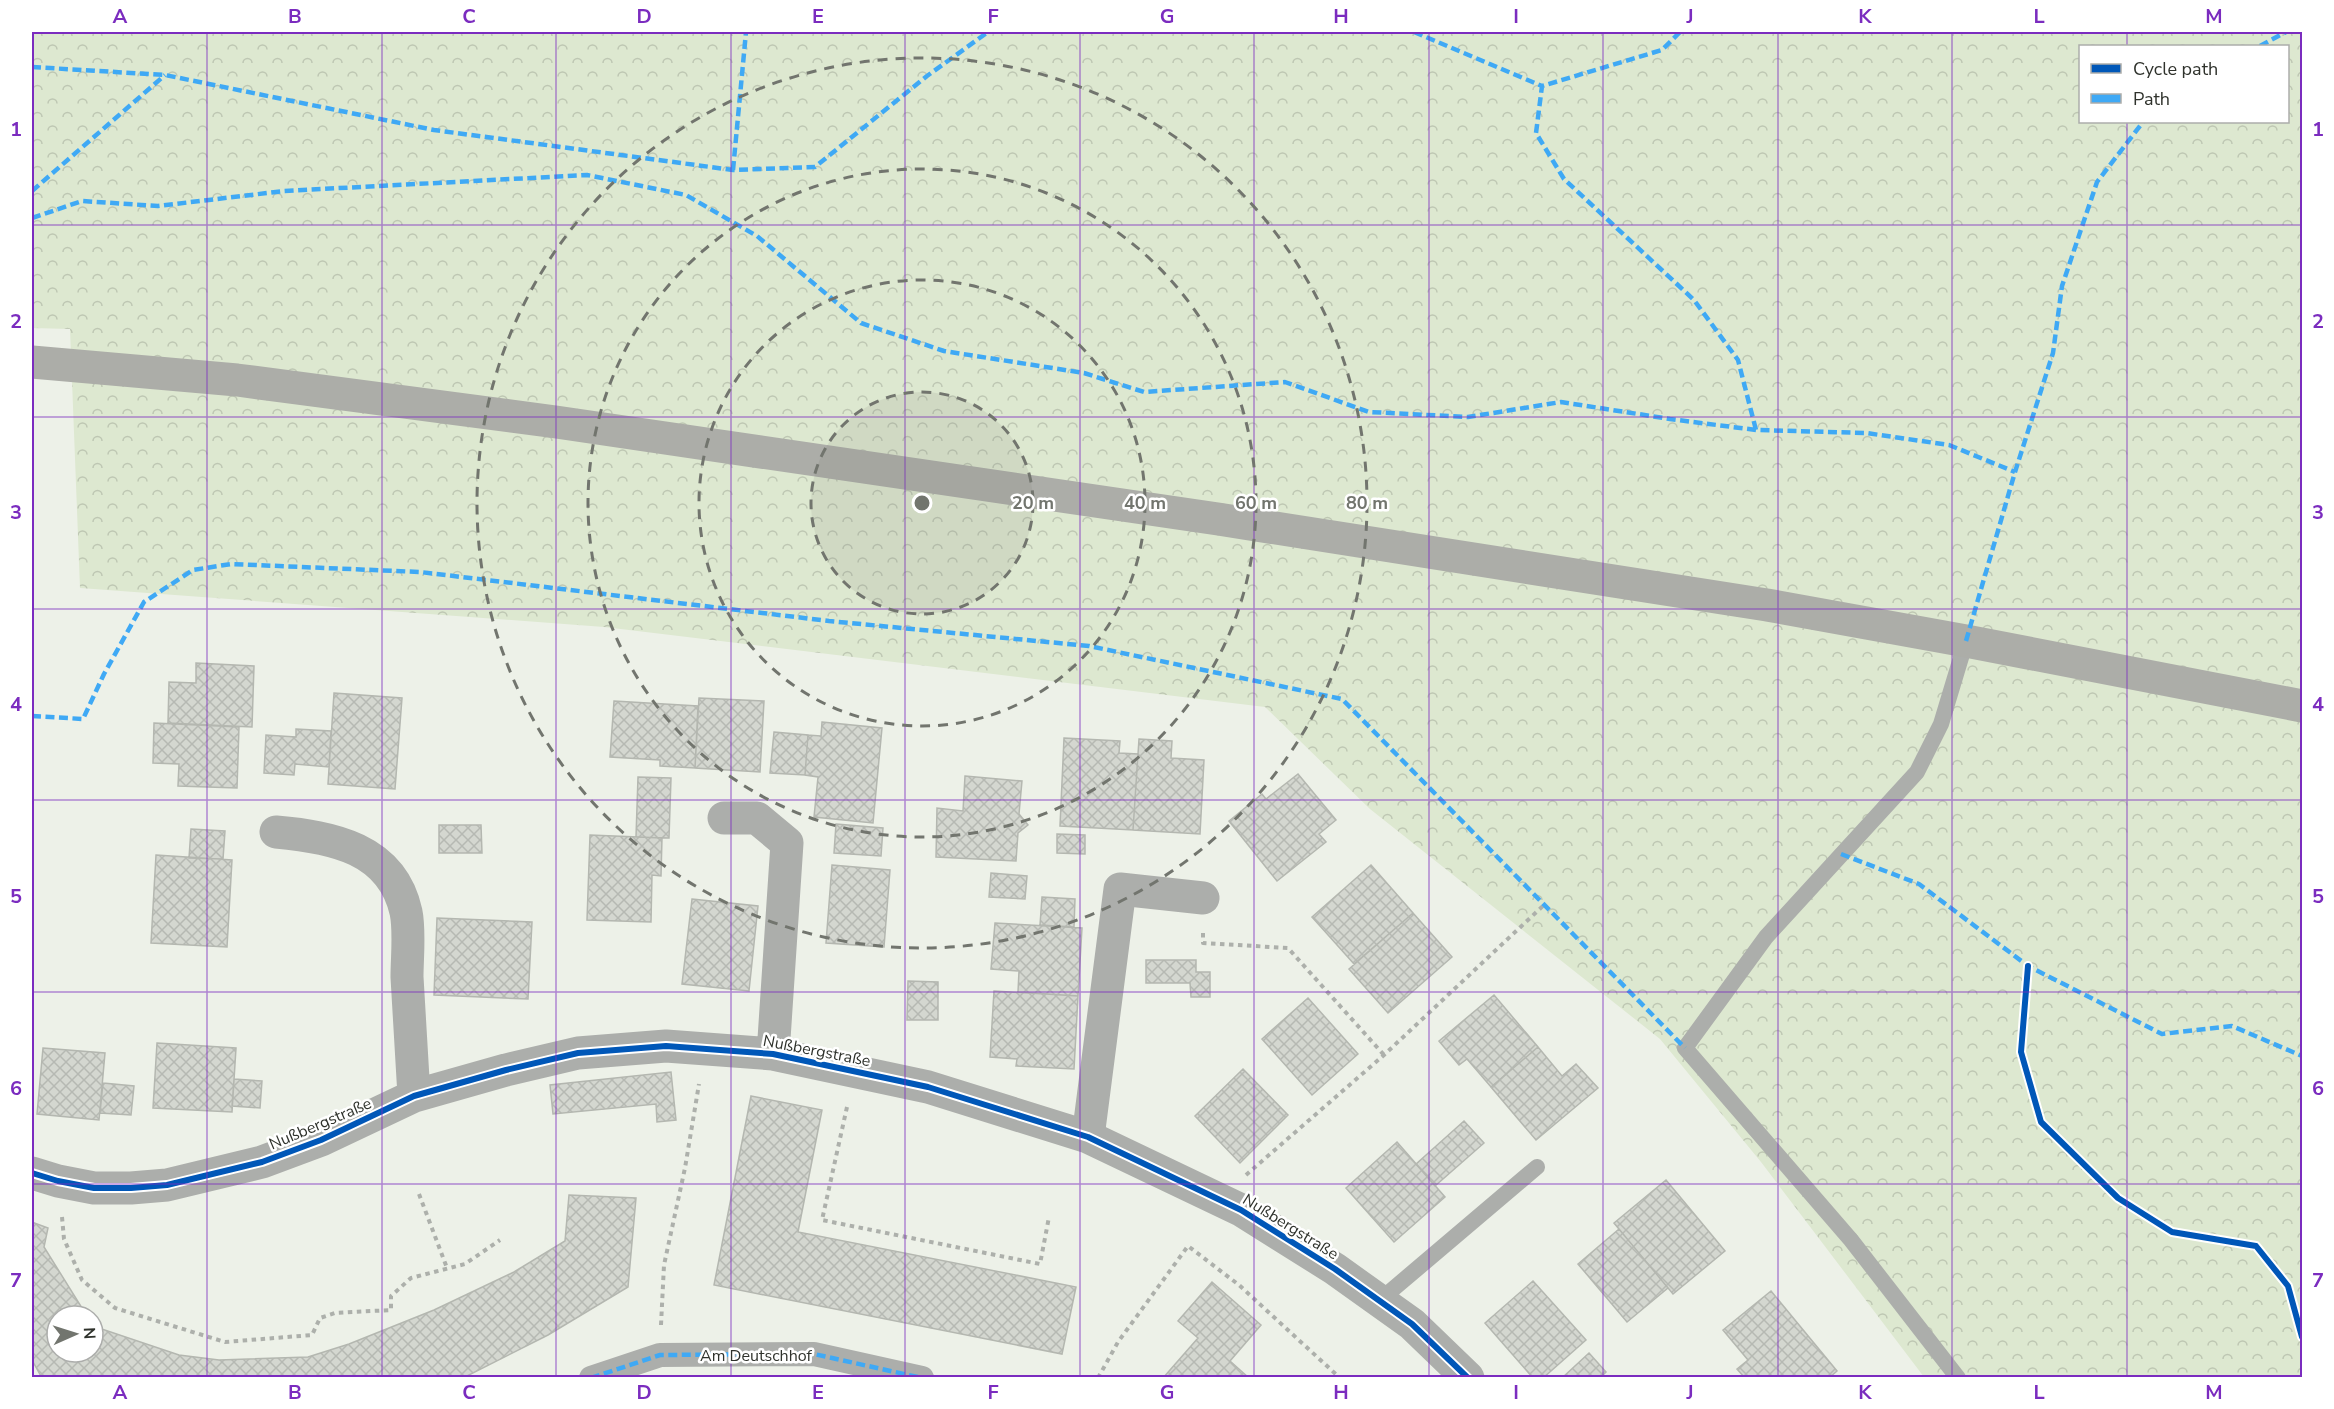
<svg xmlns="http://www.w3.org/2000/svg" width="2334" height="1409" font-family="'Nunito Sans',sans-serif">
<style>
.forest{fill:url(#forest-crowns);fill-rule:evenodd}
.building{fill:url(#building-cross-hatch);stroke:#b4b7b0;stroke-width:1.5}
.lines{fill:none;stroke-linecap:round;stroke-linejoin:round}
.path{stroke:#adb0ab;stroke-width:4;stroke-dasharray:4.5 4.5;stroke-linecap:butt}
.service{stroke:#acaeab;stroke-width:16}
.pedestrian{stroke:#acaeab;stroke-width:24}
.minor{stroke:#acaeab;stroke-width:33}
.secondary{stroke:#acada8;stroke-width:33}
.quiet{stroke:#3fa9f5;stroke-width:4.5;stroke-dasharray:9 4.5;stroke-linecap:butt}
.cycleway-casing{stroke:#fff;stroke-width:10}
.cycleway{stroke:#0057b8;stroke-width:6}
.grid{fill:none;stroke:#7b2cbf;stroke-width:1.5;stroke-opacity:0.55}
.ring{fill:none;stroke:#72756e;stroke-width:3;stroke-dasharray:10 8}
.labels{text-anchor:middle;stroke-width:5;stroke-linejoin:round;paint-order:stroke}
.street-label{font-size:16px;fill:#2f322c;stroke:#fff}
.centre{fill:#72756e;stroke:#fff;stroke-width:3}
.ring-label{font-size:18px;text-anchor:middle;font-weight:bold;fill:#72756e;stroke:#fff;stroke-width:5;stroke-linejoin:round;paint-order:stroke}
.neatline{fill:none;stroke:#7b2cbf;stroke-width:2}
.grid-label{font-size:20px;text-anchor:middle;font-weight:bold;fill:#7b2cbf}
</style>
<defs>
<pattern id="forest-crowns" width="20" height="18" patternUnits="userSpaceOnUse" patternTransform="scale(1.5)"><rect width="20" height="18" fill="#dde8d0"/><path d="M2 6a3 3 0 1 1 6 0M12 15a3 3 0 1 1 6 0" fill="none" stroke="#bec7b3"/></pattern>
<pattern id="building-cross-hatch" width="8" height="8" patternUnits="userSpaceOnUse" patternTransform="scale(1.5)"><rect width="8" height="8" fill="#d4d7d0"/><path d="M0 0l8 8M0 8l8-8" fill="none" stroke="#b6b9b3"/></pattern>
</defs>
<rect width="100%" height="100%" fill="#edf1e8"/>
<!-- forest -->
<path class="forest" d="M32,32H2302V1377H1924L1761,1162L1660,1039L1370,809L1265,707L604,627L80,588L70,329L32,328ZM2080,46H2288V122H2080Z"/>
<!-- building -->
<path class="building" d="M196,663L254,666L252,727L168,723L169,682L196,683Z
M334,693L402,698L395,789L328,784Z
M699,698L764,701L760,772L695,768Z
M614,701L698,706L695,768L660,766V760L610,757Z
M822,722L882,728L873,823L814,817L818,777L805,775L808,735L821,736Z
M154,723L239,727L237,788L178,786L179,764L153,763Z
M296,729L331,731L329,767L295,764L294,775L264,773L266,735L296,737Z
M774,732L808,735L805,775L770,773Z
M1064,738L1120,741L1119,753L1138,754L1133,830L1060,826Z
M1139,739L1172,741L1171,758L1204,760L1200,834L1133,830Z
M1298,774L1336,820L1319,834L1326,842L1277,881L1229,821L1262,794L1266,799Z
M965,776L1022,781L1019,814L1028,825L1018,833L1016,861L936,857L937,808L963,811Z
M638,777L671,778L669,838L636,837Z
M836,824L883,828L881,856L834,853Z
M439,825H481L482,853H439Z
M191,829L225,831L223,859L189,858Z
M1057,834L1085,835V854L1057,853Z
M590,835L662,838L661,876L652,875L651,922L587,920Z
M156,855L232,860L227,947L151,943Z
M832,865L890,870L884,947L826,943Z
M1371,865L1413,913L1354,964L1312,917Z
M991,873L1027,876L1025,899L989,897Z
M1042,897L1075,899L1074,927L1040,925Z
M692,899L758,906L749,991L682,984Z
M1413,913L1452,957L1388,1013L1349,969Z
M437,918L532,922L528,999L434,995Z
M995,923L1082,928L1078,996L1018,992L1019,971L991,969Z
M1146,960H1196V972H1210V997H1191L1190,983H1146Z
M908,981L938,982V1020H907Z
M994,991L1078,996L1074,1069L1016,1066L1017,1059L990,1057Z
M1494,995L1538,1047L1491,1087L1467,1059L1459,1065L1439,1041Z
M1308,998L1358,1054L1312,1095L1262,1039Z
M157,1043L236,1048L232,1112L153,1108Z
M1538,1047L1562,1076L1576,1064L1598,1088L1536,1140L1491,1087Z
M43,1048L105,1053L99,1120L37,1114Z
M1243,1069L1288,1115L1240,1163L1195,1116Z
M671,1072L676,1120L657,1122L656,1104L553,1114L550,1085Z
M234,1079L262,1081L260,1108L232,1106Z
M103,1083L134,1086L131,1115L100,1113Z
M751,1096L822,1110L798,1232L1076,1287L1062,1354L714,1285Z
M1464,1121L1484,1143L1435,1186L1416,1164Z
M1397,1142L1445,1197L1394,1242L1346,1188Z
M1666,1180L1725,1251L1673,1294L1614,1223Z
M569,1195L636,1198L628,1287L548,1335L463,1378H42L32,1360V1222L48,1228L44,1247L87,1316H57V1352H93V1326L179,1355L219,1360L308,1357L349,1344L434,1310L514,1272L565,1241Z
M1619,1229L1668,1288L1627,1322L1578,1264Z
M1533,1281L1586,1340L1543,1378H1533L1485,1323Z
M1212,1282L1261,1325L1230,1361L1249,1378H1163L1198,1338L1178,1321Z
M1771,1291L1837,1371L1829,1378H1745L1737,1369L1748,1360L1723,1330Z
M1589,1353L1606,1372L1600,1378H1562Z"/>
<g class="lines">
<!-- path -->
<path class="path" d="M1203,933V943L1288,948L1384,1055
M847,1107L822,1220L1040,1264L1049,1217
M1246,1175L1384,1055L1545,904
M419,1194L447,1268
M62,1217L64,1239L82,1280L115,1308L225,1342L312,1335L320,1318L335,1313L391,1310V1296L411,1278L465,1264L500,1240
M661,1325L664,1265L685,1168L699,1084
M1098,1378L1118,1342L1188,1246L1239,1285L1340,1378"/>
<!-- service -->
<path class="service" d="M1379,1301L1537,1167
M1958,1378L1851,1240L1685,1048L1766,937L1917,772L1941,724L1966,641"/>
<!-- pedestrian -->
<path class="pedestrian" d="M591,1378L660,1355L814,1354L922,1378"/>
<!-- minor -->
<path class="minor" d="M724,818H757L787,843L773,1054
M276,832C332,837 392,848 406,912C410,931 407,957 407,977C409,1017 412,1056 414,1096
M1088,1137L1120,889L1203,898
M32,1173L58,1181L94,1188H131L167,1185L262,1162L321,1140L414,1096L506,1070L578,1053L666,1046L773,1054L928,1087L1088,1137L1241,1210L1335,1269L1412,1324L1468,1378"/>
<!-- secondary -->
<path class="secondary" d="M32,362L237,380L556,422L1218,519L1767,605L1966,641L2302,706"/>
<!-- quiet -->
<path class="quiet" d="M1414,32L1542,86
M1680,32L1662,50L1542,86L1536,133L1564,179L1694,300L1738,360L1756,430
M2260,46L2286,32
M32,67L165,75L434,130L733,170L815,167L927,76L988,32
M733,170L746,32
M32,191L165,75
M32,218L82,201L158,206L284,191L587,175L686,195L757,236L861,323L944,351L1084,373L1144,392L1285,382L1369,412L1468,417L1561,402L1670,419L1756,430L1866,433L1949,445L2015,472
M1966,641L2015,472L2053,353L2062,286L2097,182L2143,122
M32,716L83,719L104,674L144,602L193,570L231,564L420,572L829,621L1089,646L1342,699L1685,1048
M1841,854L1919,884L2028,966L2162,1034L2232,1026L2302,1056
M591,1378L660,1355L814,1354L922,1378"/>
<!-- cycleway casing -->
<g class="cycleway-casing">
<path id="cycleway" d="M2028,966L2021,1052L2041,1122L2118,1198L2172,1232L2256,1246L2288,1286L2302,1337
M32,1173L58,1181L94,1188H131L167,1185L262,1162L321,1140L414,1096L506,1070L578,1053L666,1046L773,1054L928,1087L1088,1137L1241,1210L1335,1269L1412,1324L1468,1378"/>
</g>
<!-- cycleway -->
<use href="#cycleway" class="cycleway"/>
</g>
<!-- grid -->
<path class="grid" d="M207,32V1378M382,32V1378M556,32V1378M731,32V1378M905,32V1378M1080,32V1378M1254,32V1378M1429,32V1378M1603,32V1378M1778,32V1378M1952,32V1378M2127,32V46M2127,122V1378M32,225H2302M32,417H2302M32,609H2302M32,800H2302M32,992H2302M32,1184H2302"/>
<!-- distance rings -->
<circle cx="922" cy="503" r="111" fill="#72756e" fill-opacity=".12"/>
<g class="ring">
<circle cx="922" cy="503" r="111"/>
<circle cx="922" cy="503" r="223"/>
<circle cx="922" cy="503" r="334"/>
<circle cx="922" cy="503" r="445"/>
</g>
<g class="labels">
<!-- street labels -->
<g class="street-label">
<text transform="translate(817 1050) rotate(11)" y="6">Nußbergstraße</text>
<text transform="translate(320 1123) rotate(-23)" y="6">Nußbergstraße</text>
<text transform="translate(1291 1226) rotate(32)" y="6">Nußbergstraße</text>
<text x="756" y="1361">Am Deutschhof</text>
</g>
</g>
<circle cx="922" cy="503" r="9" class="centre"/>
<g class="ring-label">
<text x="1033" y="509">20 m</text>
<text x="1145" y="509">40 m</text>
<text x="1256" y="509">60 m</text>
<text x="1367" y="509">80 m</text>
</g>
<!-- border -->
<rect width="2334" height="1409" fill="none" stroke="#ffffff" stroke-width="66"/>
<!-- legend -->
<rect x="2079" y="45" width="210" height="78" fill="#ffffff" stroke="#acadab" stroke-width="1.5"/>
<rect x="2091" y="64" width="30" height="9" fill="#0057b8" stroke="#acadab" stroke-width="1.5"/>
<text x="2133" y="75" font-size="18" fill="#2f322c">Cycle path</text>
<rect x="2091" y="94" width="30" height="9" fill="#3fa9f5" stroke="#acadab" stroke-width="1.5"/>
<text x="2133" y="105" font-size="18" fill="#2f322c">Path</text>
<!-- north arrow -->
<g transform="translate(75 1334) rotate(87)"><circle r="28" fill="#ffffff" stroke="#acadab" stroke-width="1.5"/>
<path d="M0-4.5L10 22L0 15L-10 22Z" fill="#72756e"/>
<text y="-9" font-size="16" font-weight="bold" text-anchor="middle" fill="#2f322c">N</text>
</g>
<rect x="33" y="33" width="2268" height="1343" class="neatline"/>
<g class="grid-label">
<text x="120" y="23">A</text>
<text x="295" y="23">B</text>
<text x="469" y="23">C</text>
<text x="644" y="23">D</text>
<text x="818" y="23">E</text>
<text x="993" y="23">F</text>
<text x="1167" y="23">G</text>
<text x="1341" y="23">H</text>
<text x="1516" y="23">I</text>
<text x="1690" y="23">J</text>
<text x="1865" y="23">K</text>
<text x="2039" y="23">L</text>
<text x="2214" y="23">M</text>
<text x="16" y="136">1</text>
<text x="2318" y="136">1</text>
<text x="16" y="328">2</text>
<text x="2318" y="328">2</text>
<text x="16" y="519">3</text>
<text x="2318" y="519">3</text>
<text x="16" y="711">4</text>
<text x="2318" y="711">4</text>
<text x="16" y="903">5</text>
<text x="2318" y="903">5</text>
<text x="16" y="1095">6</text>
<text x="2318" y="1095">6</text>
<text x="16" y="1287">7</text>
<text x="2318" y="1287">7</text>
<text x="120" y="1399">A</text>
<text x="295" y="1399">B</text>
<text x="469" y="1399">C</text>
<text x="644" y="1399">D</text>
<text x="818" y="1399">E</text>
<text x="993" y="1399">F</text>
<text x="1167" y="1399">G</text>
<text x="1341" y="1399">H</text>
<text x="1516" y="1399">I</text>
<text x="1690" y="1399">J</text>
<text x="1865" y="1399">K</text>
<text x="2039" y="1399">L</text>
<text x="2214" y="1399">M</text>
</g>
</svg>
